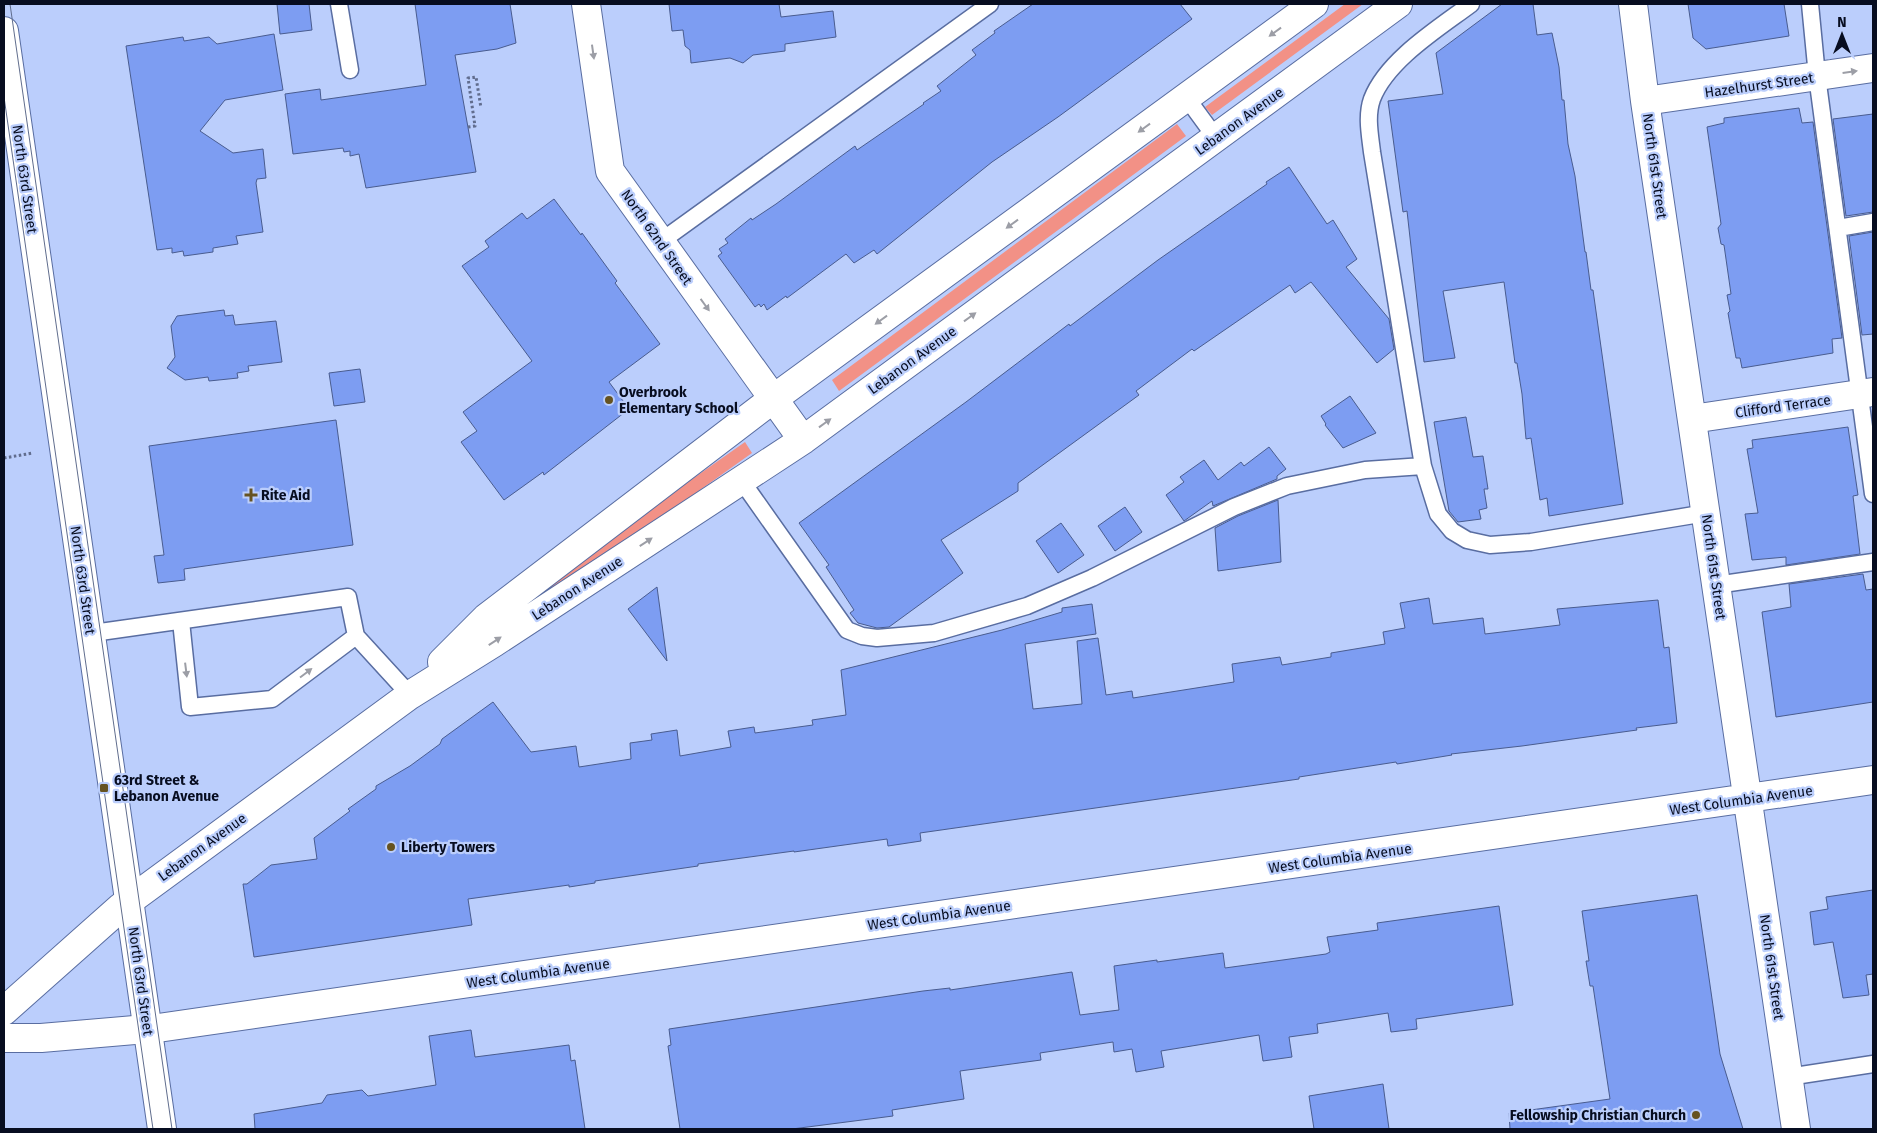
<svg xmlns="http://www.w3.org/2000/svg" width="1877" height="1133" font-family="'Fira Sans',sans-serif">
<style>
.green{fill:#f29186}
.building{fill:#7d9df2;stroke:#495c8f}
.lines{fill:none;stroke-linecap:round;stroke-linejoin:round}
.service-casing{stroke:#596da1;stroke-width:19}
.minor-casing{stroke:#596da1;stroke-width:30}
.primary-casing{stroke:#596da1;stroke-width:30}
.path{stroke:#616d8e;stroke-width:3;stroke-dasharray:2.5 2.5;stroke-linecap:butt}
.service{stroke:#fff;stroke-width:16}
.minor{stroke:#fff;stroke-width:28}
.primary{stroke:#fff;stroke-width:28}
.tram{stroke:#606d8d;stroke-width:1}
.oneway{fill:#9c9ea6}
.poi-dot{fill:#665321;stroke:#bbcefc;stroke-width:2}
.labels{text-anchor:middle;stroke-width:4.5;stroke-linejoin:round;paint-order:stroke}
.street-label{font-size:14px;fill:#070d20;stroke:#bbcefc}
.poi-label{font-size:14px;font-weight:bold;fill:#070d20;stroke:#bbcefc;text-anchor:start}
</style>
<rect width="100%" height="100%" fill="#bbcefc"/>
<!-- green -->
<path class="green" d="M1345,4H1363L1212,115L1205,107Z
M1177,124L1186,136L839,391L832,380Z
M745,442L752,453L492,638L483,626Z"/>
<!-- building -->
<path class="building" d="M277,4H309L312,30L280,34Z
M415,4H510L516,43L497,49L455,55L476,172L366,188L359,154L350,156V151L344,152L343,148L293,154L285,94L320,89L321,100L426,85Z
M669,4H779L781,17L833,11L836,37L785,44V51L753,55L743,63L730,58L691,63L690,50L685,46L683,30L672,31Z
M1033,4H1180L1192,19L1058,117L992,162L877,254L874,250L854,263L846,254L787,298L786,296L767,310L764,304L761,307L759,304L755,307L718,256L722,253L719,249L728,243L725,239L751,218L752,220L776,204L855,146L857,150L924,104L923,103L941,91L937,86L976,55L972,50L995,33L994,31Z
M1502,4H1533L1537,35L1552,33L1559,67L1562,100H1564L1568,144L1575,176L1585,252H1586L1591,290H1593L1623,504L1549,516L1547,498L1540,500L1531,438L1526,439L1522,394L1517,363H1515L1504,282L1443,291L1455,358L1424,362L1407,211L1403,212L1388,101L1443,94L1436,53Z
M1688,4H1784L1789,36L1706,49L1693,38Z
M274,34L283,90L225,100L200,131L233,153L263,149L266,178L257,179L256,183L263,232L236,236L238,244L213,248V252L184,256L183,251L172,253V248L157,250L126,46L183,37L184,41L209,37L217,44Z
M1799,108L1802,123L1813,122L1842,338L1832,339L1833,353L1742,368L1740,358H1736L1728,313L1730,311L1727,295L1731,294L1724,245L1721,244L1718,228L1721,224L1707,127L1724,123V118Z
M1873,114V212L1846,216L1833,119Z
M1289,167L1327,224L1333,220L1357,259L1346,267L1389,319L1394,349L1377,363L1311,282L1295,293L1290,285L1194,351L1192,349L1136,391L1139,395L1018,483V491L941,540L963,573L889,627L877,628L858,623L850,613L854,610L826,567L829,565L799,523L966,402L1069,324L1070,326L1158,260L1267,184L1266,182Z
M554,199L581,235L582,233L617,281L615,283L660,344L609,382L629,409L544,475L543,472L504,500L461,442L477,431L463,412L532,361L462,266L489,247L485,241L522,213L527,219Z
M1873,232V334L1862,335L1849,236Z
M224,310L225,316L233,315L235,325L276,321L282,362L248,366L249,371L237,373L238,378L209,381L208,377L185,380L167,368L175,357L171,326L177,316Z
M360,369L365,402L334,406L329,373Z
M1350,396L1376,433L1343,448L1325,425L1326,424L1321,416Z
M1466,417L1473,457L1483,456L1488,489H1484L1487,508L1479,510L1481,519L1458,522L1449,511L1434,422Z
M336,420L353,545L184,569L185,580L158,583L154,556L164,555L149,446Z
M1848,427L1858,495L1853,496L1860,554L1786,565V557L1752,560L1745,514L1758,513L1747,449L1753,448L1752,440Z
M1269,447L1286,469L1277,476V479L1213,506L1212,501L1184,521L1166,495L1184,482L1180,477L1204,460L1218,480L1241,462L1244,466Z
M1278,500L1281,562L1218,571L1215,528L1238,516Z
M1125,507L1142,532L1115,551L1098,526Z
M1061,523L1084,555L1058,573L1036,541Z
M1863,574L1866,590L1873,589V702L1776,717L1762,612L1791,607L1789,584Z
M657,587L667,661L628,609Z
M1429,598L1433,624L1483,618L1485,634L1560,625L1557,609L1658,600L1664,648L1669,647L1677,723L1636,728L1637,730L1522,746L1451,754L1452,755L1397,764L1396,762L1299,777V779L920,833L921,841L888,846L887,839L794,852V851L698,864V866L595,881V883L569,887V885L468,899L472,925L254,957L243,884H247L271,865L317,859L314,838L350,811L348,809L376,789V786L410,766L440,744L442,739L493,702L531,752L576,746L579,767L631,759L630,743L652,740L651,734L677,730L680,756L731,747L728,731L754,727L755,733L813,725L812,720L846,715L841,670L1002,630L1062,612V608L1092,604L1096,634L1025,644L1033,709L1082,704L1077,641L1098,638L1106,695L1132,691L1133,698L1234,682L1232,664L1280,657L1282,665L1331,657V653L1385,644L1383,632L1405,628L1400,603Z
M1873,890V974L1866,975L1869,995L1843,998L1833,942L1814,945L1810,912L1828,909L1826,897Z
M1697,895L1720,1054L1743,1129H1510L1509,1113L1610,1099L1593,986H1590L1586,961H1589L1582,911Z
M1499,906L1513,1005L1416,1019L1417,1029L1391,1032L1388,1013L1317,1024L1318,1033L1289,1037L1292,1057L1263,1061L1259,1035L1161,1051L1164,1067L1136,1072L1132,1049L1114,1052L1113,1042L1040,1053L1041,1060L960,1071L964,1099L892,1110L893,1116L792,1129H680L668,1046L671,1045L669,1029L923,991L950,988V990L1072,972L1080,1015L1119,1010L1114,966L1157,960V962L1223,953L1225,968L1326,954L1330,952L1327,937L1378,930L1377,923Z
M471,1030L475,1057L569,1045L571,1061L575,1060L585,1129H255L254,1114L322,1103L327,1095L362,1090L368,1096L436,1085L429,1036Z
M1383,1084L1389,1129H1314L1309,1096Z"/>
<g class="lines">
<!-- service casing -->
<g class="service-casing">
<path id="service" d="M339,4L350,70
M1471,4C1439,28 1387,60 1372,99C1366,116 1370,135 1372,152L1423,466L1438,514L1452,531L1467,540L1490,545L1531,542L1706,513
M1810,4L1817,76L1873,494
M1186,97L1216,138
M1838,228L1873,222
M660,242L990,4
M741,480L847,630L862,636L877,638L934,633L1027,606L1092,578L1234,507L1287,486L1365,470L1423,466
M1716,585L1873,562
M91,634L100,632L348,597L356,636L272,699L190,707L181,621
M356,636L410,695
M1788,1077L1873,1064"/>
</g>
<!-- minor casing -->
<g class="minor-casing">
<path id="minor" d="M586,4L610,171L803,440
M1633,4L1645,101L1796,1129
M1645,101L1873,68
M1692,419L1873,392
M442,662L486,618L773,399L1314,4
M4,1011L121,907L410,695L495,642L803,440L1398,4
M4,1038H41L158,1028L1873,780"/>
</g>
<!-- primary casing -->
<g class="primary-casing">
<path id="primary" d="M4,31L162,1129"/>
</g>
<!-- path -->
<path class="path" d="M468,127L475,126L468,78L476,77L481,108
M4,458L33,453"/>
<!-- service -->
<use href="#service" class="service"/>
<!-- minor -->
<use href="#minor" class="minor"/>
<!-- primary -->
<use href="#primary" class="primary"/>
<!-- tram -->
<path class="tram" d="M10,4L172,1129
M4,97L153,1129"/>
</g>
<!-- one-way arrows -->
<defs><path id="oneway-solid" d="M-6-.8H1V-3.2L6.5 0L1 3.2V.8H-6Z" transform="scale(1.25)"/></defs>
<g class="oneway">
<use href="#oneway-solid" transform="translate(1275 32) rotate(144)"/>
<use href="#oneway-solid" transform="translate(593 52) rotate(82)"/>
<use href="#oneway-solid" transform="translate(1850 72) rotate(-8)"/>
<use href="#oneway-solid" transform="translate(1144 128) rotate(144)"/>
<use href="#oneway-solid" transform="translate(1012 224) rotate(144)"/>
<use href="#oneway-solid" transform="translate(705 305) rotate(54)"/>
<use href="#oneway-solid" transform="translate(970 317) rotate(-36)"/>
<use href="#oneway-solid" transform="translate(881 320) rotate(144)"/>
<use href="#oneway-solid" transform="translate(825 423) rotate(-36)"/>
<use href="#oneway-solid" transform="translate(646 542) rotate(-33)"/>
<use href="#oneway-solid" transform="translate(495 641) rotate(-33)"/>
<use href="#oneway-solid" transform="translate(186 670) rotate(83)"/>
<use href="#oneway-solid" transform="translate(306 673) rotate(-37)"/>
</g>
<!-- markers -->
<g class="poi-dot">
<circle cx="609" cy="400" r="5"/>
<path d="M248.5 487.5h5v5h5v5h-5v5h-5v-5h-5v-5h5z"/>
<rect x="99" y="783" width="10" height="10" rx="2.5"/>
<circle cx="391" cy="847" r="5"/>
<circle cx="1696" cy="1115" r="5"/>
</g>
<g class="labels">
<!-- street labels -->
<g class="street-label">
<text transform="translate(1759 85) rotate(-8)" y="5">Hazelhurst Street</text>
<text transform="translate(1239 121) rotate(-36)" y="5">Lebanon Avenue</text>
<text transform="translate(1655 166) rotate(82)" y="5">North 61st Street</text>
<text transform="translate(25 179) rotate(82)" y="5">North 63rd Street</text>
<text transform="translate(657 237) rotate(55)" y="5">North 62nd Street</text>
<text transform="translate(912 360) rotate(-36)" y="5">Lebanon Avenue</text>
<text transform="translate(1783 406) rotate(-8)" y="5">Clifford Terrace</text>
<text transform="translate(1714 567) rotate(82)" y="5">North 61st Street</text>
<text transform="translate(83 580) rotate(82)" y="5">North 63rd Street</text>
<text transform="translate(577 588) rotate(-33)" y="5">Lebanon Avenue</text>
<text transform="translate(1741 800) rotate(-8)" y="5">West Columbia Avenue</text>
<text transform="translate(202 847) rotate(-36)" y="5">Lebanon Avenue</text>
<text transform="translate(1340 858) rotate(-8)" y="5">West Columbia Avenue</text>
<text transform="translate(939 915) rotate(-8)" y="5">West Columbia Avenue</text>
<text transform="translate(1772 967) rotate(82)" y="5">North 61st Street</text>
<text transform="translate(538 973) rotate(-8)" y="5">West Columbia Avenue</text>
<text transform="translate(141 981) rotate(82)" y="5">North 63rd Street</text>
</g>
<!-- poi labels -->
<g class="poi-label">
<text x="619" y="397">Overbrook<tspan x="619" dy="16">Elementary School</tspan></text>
<text x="261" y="500">Rite Aid</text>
<text x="114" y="785">63rd Street &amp;<tspan x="114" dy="16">Lebanon Avenue</tspan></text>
<text x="401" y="852">Liberty Towers</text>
<text x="1686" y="1120" text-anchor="end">Fellowship Christian Church</text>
</g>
</g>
<!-- border -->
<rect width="1877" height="1133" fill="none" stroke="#070d20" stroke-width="10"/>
<!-- north arrow -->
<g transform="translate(1842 35)" stroke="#bbcefc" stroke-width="4" paint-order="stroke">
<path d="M0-4L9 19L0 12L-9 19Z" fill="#070d20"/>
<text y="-8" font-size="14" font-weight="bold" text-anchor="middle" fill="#070d20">N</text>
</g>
</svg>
